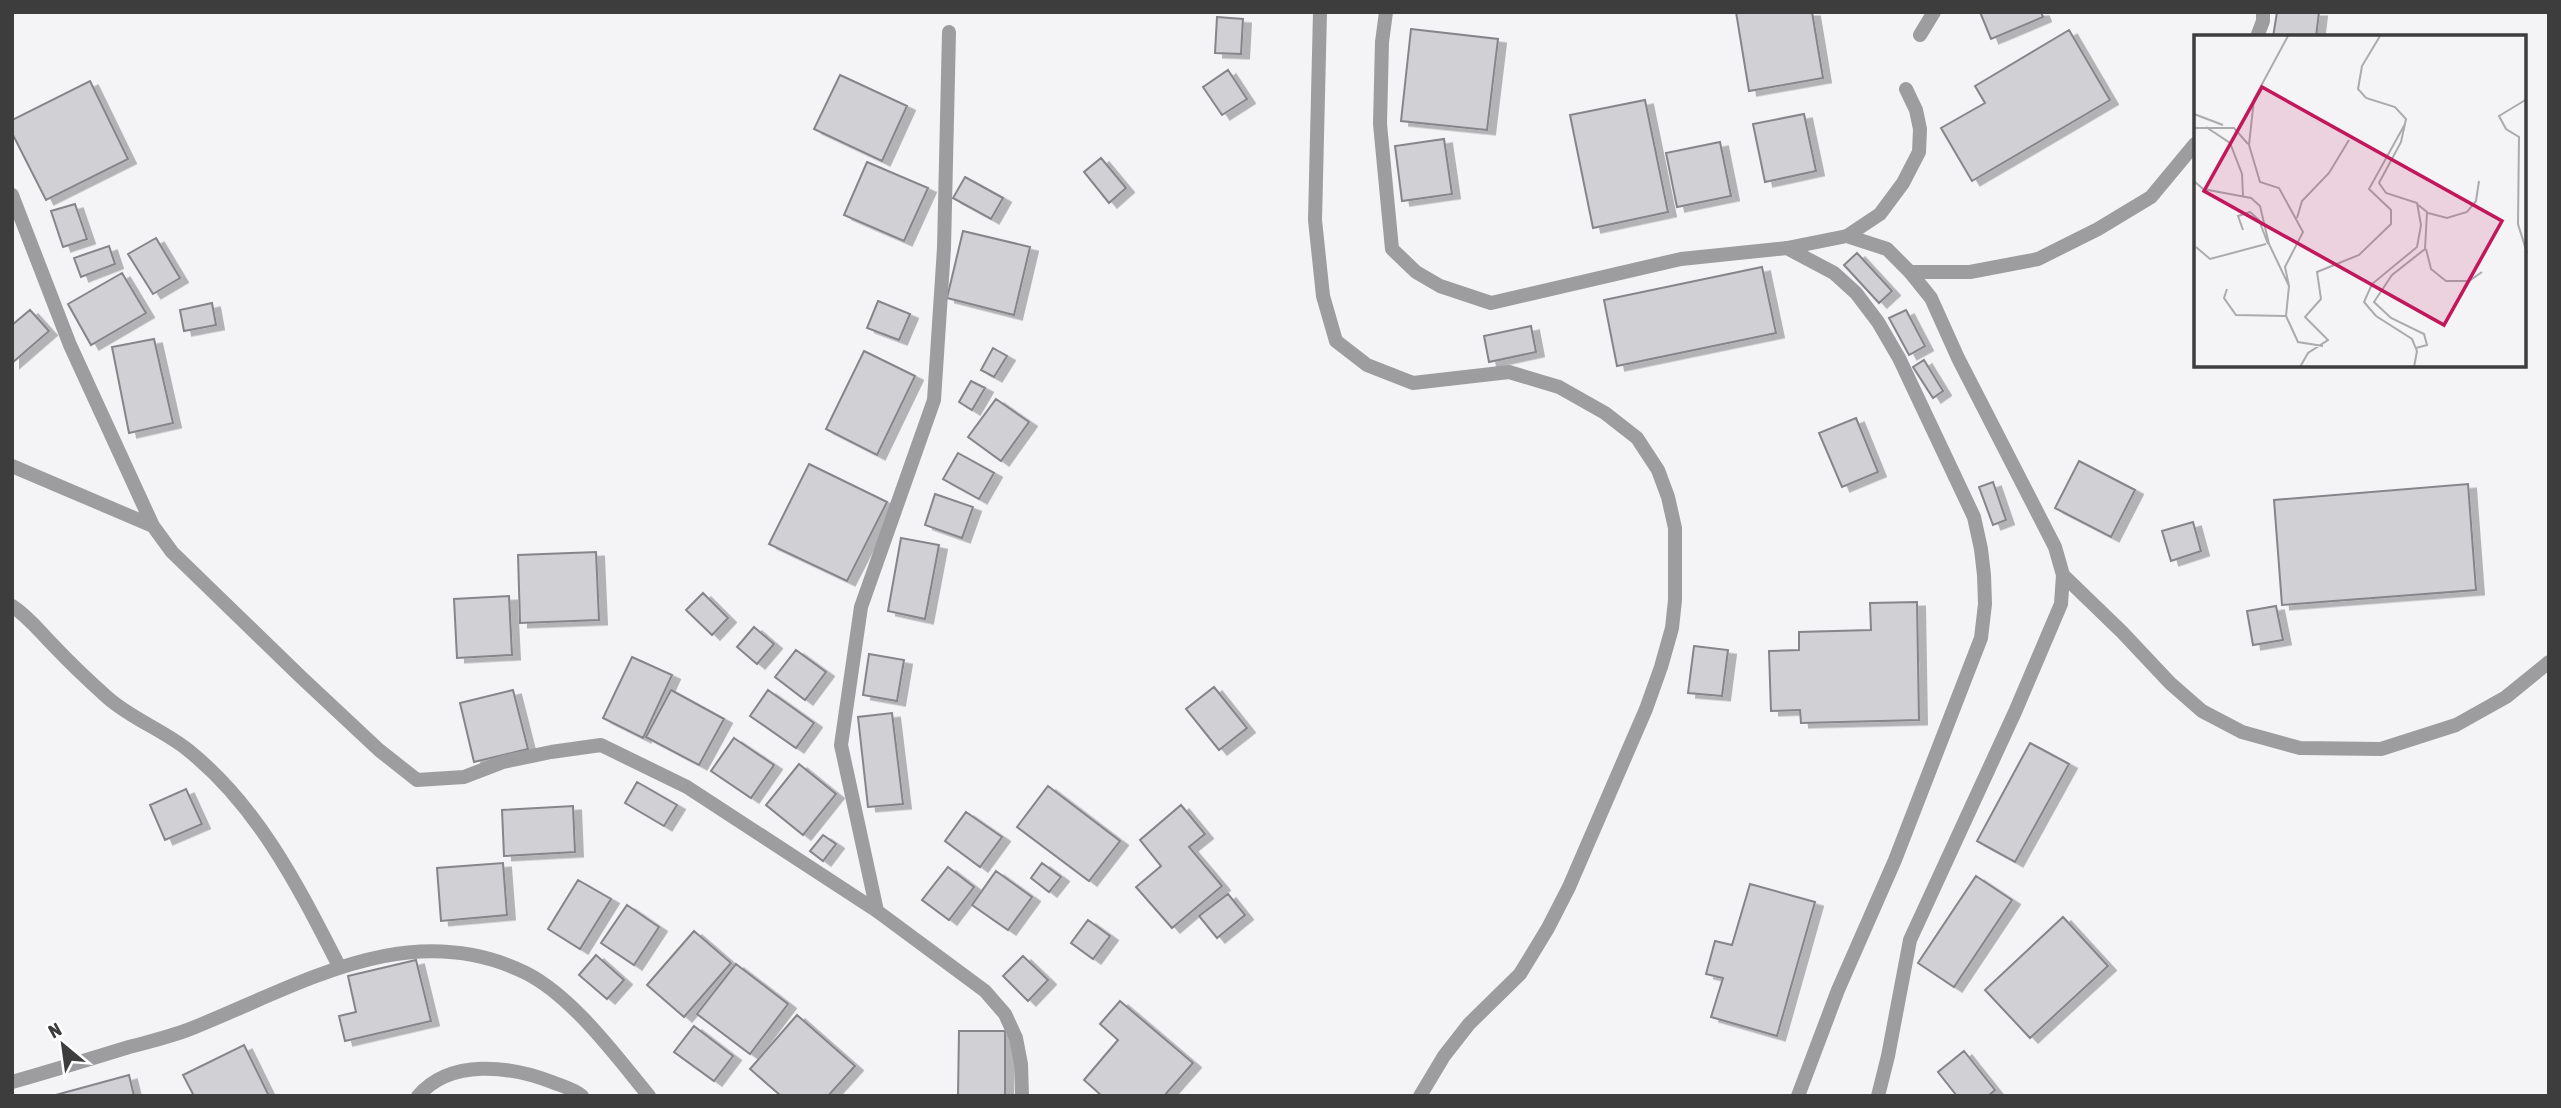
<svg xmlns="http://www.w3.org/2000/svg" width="2561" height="1108" font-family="'Asap Condensed',sans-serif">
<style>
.building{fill:#d1d0d4;stroke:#868589;stroke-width:2;filter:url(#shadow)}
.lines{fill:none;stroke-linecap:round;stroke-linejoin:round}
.service{stroke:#9d9c9e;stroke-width:14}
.minor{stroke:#9d9c9e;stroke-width:14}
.tertiary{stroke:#9d9c9e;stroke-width:14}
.inset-road{fill:none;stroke:#abaaac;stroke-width:2}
.view{fill:#c2185b;fill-opacity:0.15;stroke:#c2185b;stroke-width:3.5}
.inset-edge{fill:none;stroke:#3d3d3e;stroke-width:3.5}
</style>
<defs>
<filter id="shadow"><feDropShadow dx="8" dy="4.5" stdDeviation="0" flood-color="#0004"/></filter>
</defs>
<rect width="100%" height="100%" fill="#f4f3f6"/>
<!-- building -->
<path class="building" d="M1736,12H1812L1823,78L1749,91Z
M1980,12H2041L2043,17L1991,39Z
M2277,12H2319L2316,37H2273Z
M1217,17L1243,19L1241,54L1215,53Z
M1411,29L1498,39L1487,130L1401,121Z
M2069,30L2110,100L1972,181L1941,128L1985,103L1975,86Z
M1228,70L1247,99L1222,115L1203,87Z
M840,75L907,106L882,161L814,129Z
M90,81L128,159L46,200L12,133V120Z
M1645,100L1668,212L1593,228L1570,115Z
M1804,114L1816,171L1765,182L1753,124Z
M1444,139L1452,194L1402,201L1395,146Z
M1720,142L1731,196L1677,207L1666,153Z
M1101,158L1126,188L1109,203L1084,172Z
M867,162L928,188L904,241L844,215Z
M965,177L1003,198L991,219L953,198Z
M75,204L87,239L63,247L51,211Z
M963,231L1030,247L1014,315L947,298Z
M156,238L180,278L153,294L128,254Z
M109,246L115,264L81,277L74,258Z
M1857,253L1892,291L1879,303L1844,265Z
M1762,267L1776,333L1617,366L1604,300Z
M122,273L146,313L91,345L68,304Z
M878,301L910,314L899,340L867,328Z
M212,303L216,325L184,331L180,310Z
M30,310L49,331L12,363V325Z
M1906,310L1925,346L1909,355L1889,318Z
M1531,326L1536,352L1489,362L1484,336Z
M154,339L173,423L129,433L112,347Z
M993,348L1007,356L994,377L981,370Z
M864,351L915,376L877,455L826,429Z
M1924,360L1943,391L1933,398L1913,367Z
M971,381L985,388L972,410L959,402Z
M996,399L1029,422L1001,461L968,437Z
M1856,418L1878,472L1842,487L1819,433Z
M958,453L994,473L979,499L943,479Z
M2079,461L2135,490L2111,537L2055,508Z
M809,464L887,502L847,581L769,544Z
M1993,482L2006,520L1993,525L1979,487Z
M2468,484L2476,590L2282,605L2274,500Z
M935,494L973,507L962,538L925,525Z
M2193,522L2201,551L2171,561L2162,531Z
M901,538L939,545L925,619L888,611Z
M596,552L599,620L520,623L518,555Z
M703,593L728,618L712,635L686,610Z
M509,596L512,655L457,658L454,599Z
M1917,602L1919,720L1801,723L1800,710L1771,711L1769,651L1799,650V632L1871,630L1870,603Z
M2276,606L2283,640L2253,645L2247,611Z
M754,627L774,644L757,664L737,647Z
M1694,646L1728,650L1722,696L1688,693Z
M796,650L826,672L805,700L775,677Z
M869,654L904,660L897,701L863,695Z
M632,657L672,675L643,738L603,718Z
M1214,687L1247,728L1219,750L1186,709Z
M513,690L528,749L474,762L460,703Z
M671,690L724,719L699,765L646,737Z
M768,690L814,723L796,748L750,716Z
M892,713L903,804L868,807L858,717Z
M734,738L774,765L751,798L711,771Z
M2030,743L2069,764L2015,862L1977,841Z
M799,764L836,794L803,835L766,805Z
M637,782L677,805L664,826L625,803Z
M1048,786L1120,841L1089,881L1017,827Z
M186,789L202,824L165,840L150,805Z
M1181,805L1205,834L1189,847L1222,886L1172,928L1136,887L1161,866L1140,840Z
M573,806L575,852L504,856L502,810Z
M966,812L1002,837L980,867L945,841Z
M823,835L836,844L823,861L810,851Z
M503,863L507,915L441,921L437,868Z
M1042,863L1061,877L1049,892L1031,878Z
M948,867L974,887L949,920L922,900Z
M996,871L1032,897L1008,930L972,905Z
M1976,876L2012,900L1954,987L1918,963Z
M578,880L611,899L580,949L548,929Z
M1750,884L1815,902L1777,1036L1711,1017L1723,978L1706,974L1715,941L1732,945Z
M1228,894L1245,915L1217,938L1199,916Z
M627,905L659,927L634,965L601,943Z
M2063,917L2108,966L2030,1038L1985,990Z
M1088,920L1110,936L1093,959L1071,943Z
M694,931L731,963L684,1017L647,985Z
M596,955L624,980L607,999L579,975Z
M1023,956L1048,980L1028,1001L1003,976Z
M416,960L431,1021L345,1041L339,1016L356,1012L348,976Z
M736,964L788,1004L750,1054L697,1014Z
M1120,1001L1193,1063L1164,1096H1102L1084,1080L1118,1040L1100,1024Z
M797,1015L855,1066L828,1096H781L750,1069Z
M694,1026L733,1056L714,1081L674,1052Z
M959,1031H1005V1096H958Z
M244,1045L269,1096H194L183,1075Z
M1964,1051L1995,1090L1988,1096H1957L1938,1072Z
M129,1075L134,1096H52Z"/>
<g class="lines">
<!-- service -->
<path class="service" d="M1920,35L1934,12
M2257,37L2263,21V12
M1847,236L1880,214L1903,183L1919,152L1920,129L1916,110L1906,89
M1910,272H1970L2038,259L2098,229L2151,197L2195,144
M2063,575L2122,632L2170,683L2202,711L2242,732L2300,748L2381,749L2456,725L2506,697L2549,662"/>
<!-- minor -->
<path class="minor" d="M1320,12L1315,220L1323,296L1336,341L1367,365L1413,383L1509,372L1559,387L1605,413L1637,438L1658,470L1668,497L1675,528V600L1672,628L1661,667L1646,709L1569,887L1548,928L1520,974L1469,1024L1444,1056L1420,1096
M12,195L70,345L153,526L172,552L302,678L379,750L417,780L464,777L503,762L551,752L601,745L687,787L877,911L985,991L1005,1014L1016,1038L1021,1064L1022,1096
M1787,248L1847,236L1887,249L1910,272L1931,298L1958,358L2055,547L2063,575L2061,604L2015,712L1910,940L1888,1056L1878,1096
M12,466L153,526
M12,606C29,617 40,632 54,646C71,664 89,681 108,698C132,719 163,730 188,750C259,807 299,888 339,966
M877,911L841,745L861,607L934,400L944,248L949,32
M12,1082C51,1071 90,1059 129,1047C151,1041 174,1036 195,1027C302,984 410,916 526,973C573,997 616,1056 649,1096
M418,1096C451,1058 510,1066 552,1082C562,1086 574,1089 582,1096"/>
<!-- tertiary -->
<path class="tertiary" d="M1386,12L1382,42L1380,124L1392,249L1416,272L1440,286L1491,303L1681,259L1787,248L1834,273L1856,293L1878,322L1899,358L1974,517L1981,549L1984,575L1985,604L1981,638L1895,860L1838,990L1798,1096"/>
</g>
<!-- overview -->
<g transform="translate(2194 35)">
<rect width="332" height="332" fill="#f4f3f6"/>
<path class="inset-road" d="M94,1L60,64L55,110L66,147L85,153L109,197L91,232L95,251M186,1L168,31L164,54L172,63L201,72L212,84L207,107L185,148L192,158L223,168L227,190L223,212L178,249L170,267L182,281L218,304L223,316L220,332M333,64L305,81L312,94L325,102L324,189L333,218M0,79L29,90M12,92L36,108L48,139L49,161M0,93H40L54,109M0,146L9,154L57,163L66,171L75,209L95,251L92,281L104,307L129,311M234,178L253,183L273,177L282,166L285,146M103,183L108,166L135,138L155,105M49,195L44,181L56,177L65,185L74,209M2,212L16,224L72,209M232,214L237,234L252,246H275L288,237M33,254L30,263L42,280L92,281M222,313L233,310L230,299L197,283L180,267L198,240L231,214L233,177L223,169M106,332L114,318L134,305L111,282L127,264L123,237L165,220L197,189V175L175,154L211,89"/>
<path class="view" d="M68,52L308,186L250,290L10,156Z"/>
<rect width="332" height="332" class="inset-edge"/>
</g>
<!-- border -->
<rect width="2561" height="1108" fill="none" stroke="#3d3d3e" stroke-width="28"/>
<!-- north arrow -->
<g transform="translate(63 1045) rotate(331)" stroke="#ffffff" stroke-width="5" paint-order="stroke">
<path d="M0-5L12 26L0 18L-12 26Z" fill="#3d3d3e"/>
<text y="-10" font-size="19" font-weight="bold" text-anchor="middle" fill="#3d3d3e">N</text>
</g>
</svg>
